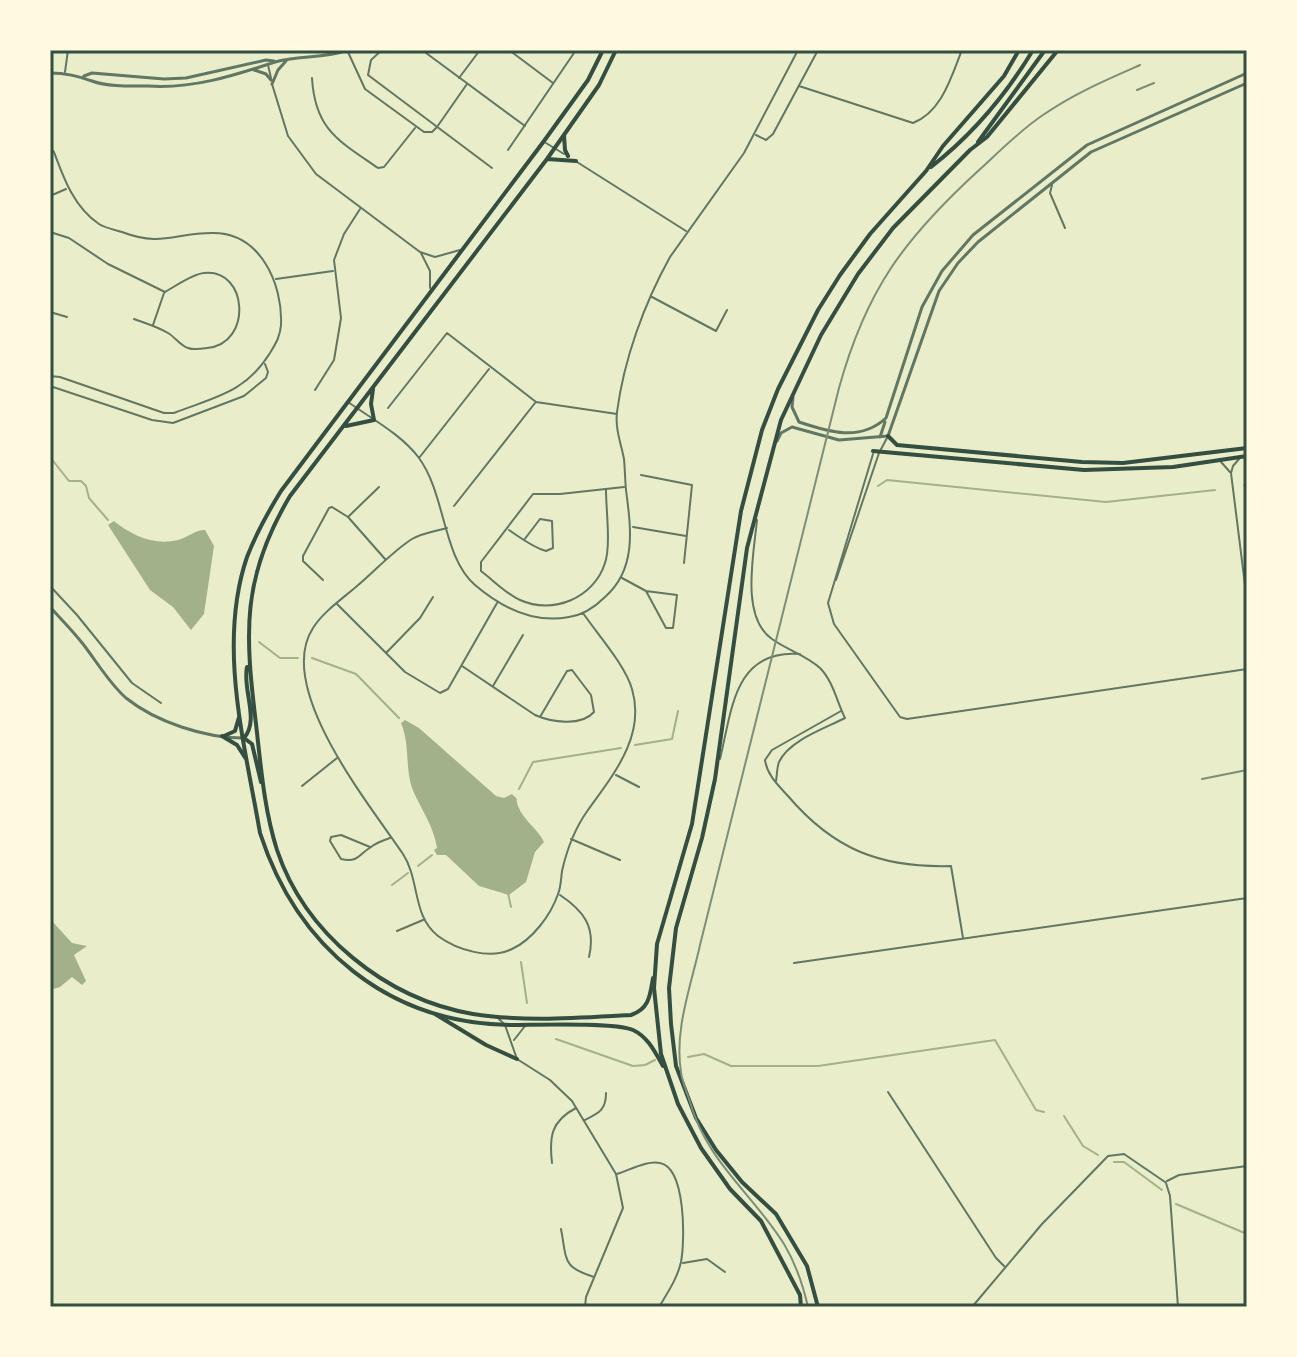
<svg xmlns="http://www.w3.org/2000/svg" width="1297" height="1357" font-family="Roboto,sans-serif">
<style>
.water{fill:#a3b18a}
.lines{fill:none;stroke-linecap:round;stroke-linejoin:round}
.stream{stroke:#a3b18a;stroke-width:2}
.minor{stroke:#617663;stroke-width:2}
.tertiary{stroke:#617663;stroke-width:3}
.secondary{stroke:#344e41;stroke-width:4}
.trunk{stroke:#344e41;stroke-width:4}
.rail{stroke:#7c8e77;stroke-width:2}
.neatline{fill:none;stroke:#344e41;stroke-width:3}
</style>
<rect width="100%" height="100%" fill="#e9edc9"/>
<!-- water -->
<path class="water" d="M114,521C132,536 157,547 181,539C190,536 195,530 205,530L214,546L204,614L191,630L173,607L150,590L108,525Z
M405,720L419,728L496,796L504,798L512,794C521,803 514,794 518,806C523,820 538,829 544,842L535,852L526,882L509,895L479,886L446,855H437L434,850L437,848C434,826 420,808 412,788C405,767 410,744 401,723Z
M50,901L51,920L72,943L87,946L74,955L86,981L82,985L72,977L60,987L50,990Z"/>
<g class="lines">
<!-- stream -->
<path class="stream" d="M50,457L69,481H81L86,486L89,498L108,520
M1244,485L1247,484
M878,486L887,480L1106,502L1215,490
M259,642L280,658H298
M312,658L356,674L399,718
M635,745L672,739L678,711
M519,789L533,762L621,748
M418,866L432,855
M392,885L408,873
M508,893L511,907
M521,962L527,1003
M556,1039L633,1066L645,1065L655,1060
M688,1057L704,1054L731,1066H818L995,1040L1036,1110L1044,1112
M1064,1116L1083,1146L1098,1155
M1114,1162H1124L1162,1190
M1176,1204L1247,1234"/>
<!-- minor -->
<path class="minor" d="M382,50L371,60L368,75L492,168
M422,50L525,126
M509,50L553,83
M348,52L365,89L424,132H432L437,127L467,84
M268,65L271,78
M65,72L68,50
M312,78C315,130 339,141 378,168L384,167L415,128
M459,78L480,50
M272,84L288,136L316,174L420,252L435,257L460,250
M799,86L913,123C942,112 951,77 962,50
M756,135L766,140L773,134L818,50
M546,143L564,154
M50,148L54,152C64,179 74,207 99,224C105,228 115,230 122,232C161,247 175,233 212,233C260,232 283,284 281,325C280,337 276,343 270,353C245,393 215,397 174,413H164L60,377L50,376
M508,150L576,50
M577,162L686,231
M1052,185L1050,193L1065,228
M50,196L66,189
M50,232L69,238L108,264L165,292C176,286 192,274 204,273C248,268 253,344 207,348C201,349 193,350 188,348C181,346 175,337 168,333C158,327 145,323 134,319
M421,253L430,271V288
M276,279L333,271
M652,297L716,331L727,310
M50,312L67,317
M153,325L164,293
M50,386L152,420L173,423L244,396L266,378L268,372L265,364
M315,390L334,360L341,318L334,260L344,234L360,209
M348,402C372,419 402,435 419,458C446,495 442,556 475,585C502,608 533,624 569,617C583,615 595,607 605,597C637,569 631,528 626,490C625,480 625,469 624,459C621,443 615,429 617,412C624,359 644,304 670,257L744,153L798,50
M388,408L447,333L536,402L617,414
M873,454L828,603L834,624L900,717L907,719L1247,669
M419,458L489,369
M1239,459L1233,466L1231,473L1247,601
M1221,462L1230,472
M641,475L692,485L684,563
M606,490C606,510 611,545 605,563C594,598 553,615 520,600C506,594 493,580 481,571V562L533,494H560L624,487
M454,506L535,403
M348,517L379,487
M757,520C754,553 740,617 772,639C787,650 806,655 820,668C833,681 837,702 845,718C826,728 789,740 779,762C777,767 777,775 776,781
M633,527L686,536
M447,528C436,531 422,533 412,539C393,551 375,571 357,586C342,599 323,612 313,628C274,688 370,805 403,854C420,880 412,916 438,936C457,950 490,960 512,949C532,940 551,915 558,894C561,887 561,878 562,871C567,849 575,828 588,810C613,775 646,736 632,689C625,665 598,635 583,613
M509,530C521,538 532,547 546,551L553,548L552,521L540,519L524,540
M622,578L646,591L677,595L673,628H666L646,591
M323,580L303,561V556L329,508L332,507L348,517L385,559
M836,580L879,453L888,436
M50,586L77,615L132,683L161,703
M337,604L405,672L440,693L448,689L497,603
M386,653L420,618L433,597
M462,666L535,715C551,722 581,727 594,712L591,695L572,670L567,671L540,717
M493,686L523,635
M841,711L772,750L765,760C767,775 778,785 788,796C834,850 881,868 951,866L963,938
M720,759C732,710 734,649 800,654
M616,775L639,787
M302,786L337,758
M571,839L620,860
M370,847L341,835L331,837L330,841L341,859C358,863 358,855 371,847C376,843 384,840 390,838
M560,895C584,911 596,927 589,957
M397,931L423,920
M794,963L1247,898
M498,1018L505,1025L517,1059L550,1080L572,1101L616,1174L623,1208L586,1297L585,1307
M514,1040L525,1026
M888,1092L996,1258L1004,1266
M585,1120C599,1113 606,1110 606,1093
M552,1163C549,1137 551,1121 576,1108
M617,1174C630,1170 647,1160 660,1163C686,1168 685,1241 681,1262C677,1279 668,1292 659,1307
M1167,1181L1179,1175L1247,1166
M1166,1183L1170,1196L1178,1307
M561,1229C567,1260 562,1267 594,1277
M683,1263L707,1259L725,1272
M972,1307L1042,1224L1108,1156L1124,1154L1165,1182"/>
<!-- tertiary -->
<path class="tertiary" d="M254,70L266,74L271,80
M50,73C66,73 77,76 92,81C108,87 131,86 148,86C192,89 233,76 275,62C298,55 324,59 348,50
M84,76L92,73L164,79L186,78L266,60L274,61
M272,84L278,70L286,61
M793,397L792,407L799,422C829,432 860,442 886,418L922,307L942,271L973,235L1087,145L1247,73
M880,437L885,422
M777,441L781,433L792,427L839,440L888,436L939,291L958,263L978,242L1091,152L1247,83
M50,607C61,619 73,631 83,644C97,662 109,683 126,698C156,722 205,738 243,738"/>
<!-- secondary -->
<path class="secondary" d="M603,50L588,80L544,141L281,491C268,512 256,534 247,557C217,645 245,745 260,833C297,947 388,1024 512,1025C536,1025 615,1022 633,1030C648,1037 655,1052 663,1066
M616,50L599,85L547,159L290,496C241,578 245,633 256,724C261,767 264,809 277,850C305,934 386,999 473,1014C522,1022 581,1018 631,1015C649,1009 650,996 653,978
M564,135L565,150L568,156
M547,159L576,161
M346,426L374,420L371,404L373,389
M888,436L897,445L1082,462L1123,463L1247,448
M873,451L1084,470L1173,467L1247,456
M222,736L237,745L246,759
M224,736L235,731L239,717
M244,738C260,720 242,689 247,667
M244,738L252,744L261,782
M435,1014L486,1045L517,1059"/>
<!-- trunk -->
<path class="trunk" d="M978,142L1045,50
M931,167C972,135 1006,95 1033,50
M801,1307L800,1295L761,1221L730,1189L701,1148L678,1104L661,1054L654,988L657,944L692,824L741,511L762,430L778,389L818,310L840,275L870,234L926,171L943,146L1004,76L1019,50
M818,1307L807,1266L776,1214L742,1182L716,1150L696,1118L676,1066L671,1024L669,988L676,928L702,838L715,779L747,548L781,420L821,335L858,274L893,228L970,150L987,137L1058,50"/>
<!-- rail -->
<path class="rail" d="M1137,90L1154,83
M1202,779L1247,770
M808,1307C803,1285 796,1264 784,1244C752,1193 707,1162 690,1102C687,1092 682,1082 681,1072C674,1030 691,986 700,945L839,388C866,290 904,239 978,171C999,152 1019,131 1043,115C1073,94 1106,80 1140,65"/>
</g>
<!-- border -->
<rect width="1297" height="1357" fill="none" stroke="#fefae0" stroke-width="104"/>
<rect x="52" y="52" width="1193" height="1253" class="neatline"/>
</svg>
